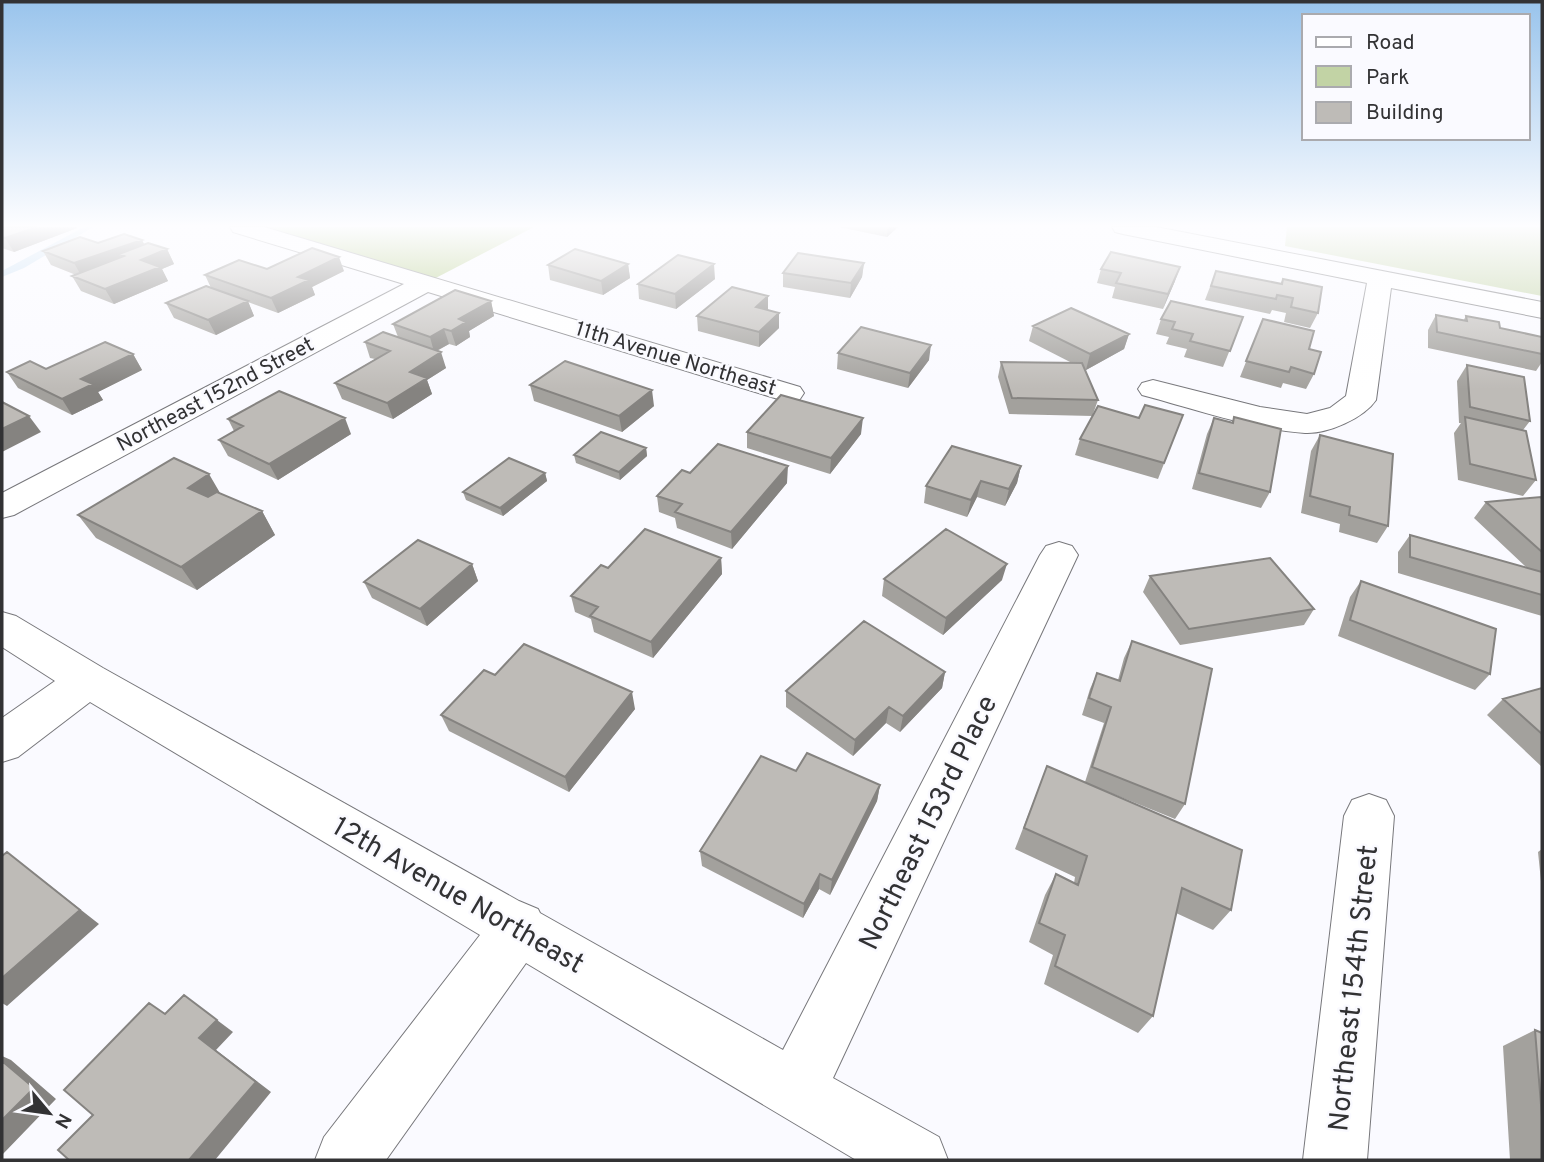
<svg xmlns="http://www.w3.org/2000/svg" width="1544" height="1162" font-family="Overpass,sans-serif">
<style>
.green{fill:#c2d3a5}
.forest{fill:#afc87f}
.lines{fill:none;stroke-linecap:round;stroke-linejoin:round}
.stream{fill:#c4ddf3;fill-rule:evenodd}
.minor-casing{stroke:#77777b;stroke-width:2}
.minor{fill:#fff;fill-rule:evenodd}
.wall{fill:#a3a19d}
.shaded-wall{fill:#858380}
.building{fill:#bebbb7;stroke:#858380;stroke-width:2}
.labels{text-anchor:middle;stroke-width:5;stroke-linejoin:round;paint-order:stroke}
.far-street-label{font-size:21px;fill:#323234;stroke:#fafaff}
.near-street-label{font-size:28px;fill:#323234;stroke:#fafaff}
</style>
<rect width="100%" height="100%" fill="#fafaff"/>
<!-- green -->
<path class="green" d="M1287,227H1542V296L1285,246Z"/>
<!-- forest -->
<path class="forest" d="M241,227H534L428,282Z"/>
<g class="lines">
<!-- stream -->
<path class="stream" d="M84,227H93L24,268L2,277V271Z"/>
<!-- minor casing -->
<g class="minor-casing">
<path id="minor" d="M230,227H264L800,387L804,393L800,399L789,402L778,399L428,292L14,515L2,518V493L404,284L233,232Z
M1112,227H1156L1542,302V318L1391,288L1376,400C1364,418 1328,434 1305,433C1251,429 1195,409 1142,395L1138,389L1142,383L1153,380L1260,407L1307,414L1330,408L1346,396L1367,283L1123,234L1115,232Z
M1059,542L1072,546L1078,555L833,1078L939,1137L948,1160H856L526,963L386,1160H315L324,1137L480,935L90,702L18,757L2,762V718L55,681L2,647V612L16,616L103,668L519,901L538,909L540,913L783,1050L1040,555L1046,546Z
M1369,794L1386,800L1394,816L1367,1160H1303L1344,816L1352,800Z"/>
</g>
<!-- minor -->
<use href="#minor" class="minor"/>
</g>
<!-- wall -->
<path class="wall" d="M2,227L77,228L14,252L2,248Z
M839,227H898L887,237Z
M142,240L144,244L167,249L174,264L162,269L168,281L114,304L81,291L72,276L76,275L51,265L43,251L98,243Z
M864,263L862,277L850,298L783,287V273Z
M628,264L630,278L603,295L550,280L548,265Z
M267,269L344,271L312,287L315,295L278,313L248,302L254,316L216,335L174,318L166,303L211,288L205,275Z
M1101,269L1175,281L1163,309L1112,298L1115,287L1097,283Z
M1216,271L1280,284L1283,279L1318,313L1310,328L1284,322L1286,313L1272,310L1270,314L1205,300Z
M715,279L676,309L639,299L638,284Z
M768,296V311L779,328L759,347L698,331L697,316Z
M491,301L494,316L469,331L470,337L456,346L449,344L437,351L446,368L427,380L432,394L393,419L342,399L335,383L375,359L370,358L365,342L398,337L393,324Z
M1436,315L1463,321L1466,316L1500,328L1542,337V362L1536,371L1428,348V330Z
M1243,317L1223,367L1184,357L1187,349L1166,344L1169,337L1156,334L1161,319Z
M1263,319L1309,349L1314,374L1306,389L1283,383L1281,388L1240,377Z
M1033,326L1129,334L1124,349L1086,370L1085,369L1098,400L1093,414L1139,418L1183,415L1158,479L1075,455L1080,439L1093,416L1009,414L998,377L1001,362L1072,363L1029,341Z
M838,353L929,360L908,388L837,369Z
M133,354L142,370L98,392L103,400L72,415L18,388L7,372L46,369Z
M1467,365L1530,421L1523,430L1536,480L1523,496L1458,480L1454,433L1461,423H1459L1457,381Z
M530,385L654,406L622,432L534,401Z
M1234,417L1270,492L1261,508L1192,489L1207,434L1214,418L1232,422Z
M228,419L351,434L278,480L228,456L219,440L234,431Z
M747,432L861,434L830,474L747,448Z
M1320,435L1388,526L1377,543L1339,532L1340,524L1301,513L1311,451Z
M646,448L647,456L620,480L576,463L574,455Z
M1021,466L1017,483L1005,506L977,497L967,517L924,503L926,486Z
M545,473L547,481L503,516L466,500L463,492Z
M690,473L787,483L732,549L677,528L675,518L659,512L657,496Z
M1542,499V616L1398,573V552L1410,535L1527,568L1474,518L1486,502Z
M262,511L275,535L197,590L96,538L78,515Z
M721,558L722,574L653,658L594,632L591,619L575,612L571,596L608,568Z
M472,564L478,581L427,626L372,598L364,582Z
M1150,576L1314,609L1304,625L1180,645L1143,592Z
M884,579L1002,580L943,635L882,596Z
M1361,581L1490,674L1475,690L1338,636L1350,597Z
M1132,641L1185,804L1175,819L1096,787L1231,910L1213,930L1176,913L1153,1016L1138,1033L1044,984L1053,955L1029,942L1045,895L1056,874L1074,883L1075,877L1015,849L1047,766L1085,782L1104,723L1082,715L1090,689L1097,673L1118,680L1124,658Z
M945,672L942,688L900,732L886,723L853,756L786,707V691Z
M495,675L635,709L569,792L449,731L441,715Z
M1542,688V767L1487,715L1503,699Z
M796,771L880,785L877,801L830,895L819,889L803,918L702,866L700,851Z
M1542,849V891L1538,852Z
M1535,1030L1542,1033V1160H1510L1503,1046Z"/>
<!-- shaded-wall -->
<path class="shaded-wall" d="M37,227H77V228L14,252L5,238Z
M888,227H898L887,237Z
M142,240L149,254L124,256L119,254L123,263L82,277L74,263Z
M167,249L174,264L162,269L168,281L114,304L105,289L141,260Z
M339,257L344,271L312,287L315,295L278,313L271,298L298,277Z
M864,263L862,277L850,298L851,283Z
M628,264L630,278L603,295L601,281Z
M714,264L715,279L676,309L675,294Z
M1180,267L1175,281L1163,309L1168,294Z
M768,296V311L756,307Z
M248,301L254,316L216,335L208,320Z
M491,301L494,316L469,331L470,337L456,346L451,331L459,319Z
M779,313V328L759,347V332Z
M444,329L449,344L434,352L430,337Z
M1129,334L1124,349L1086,370L1090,354Z
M931,345L929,360L908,388L910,373Z
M441,352L446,368L427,380L432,394L393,419L387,403L410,372Z
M133,354L142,370L98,392L103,400L72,415L62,399L81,379Z
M652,390L654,406L622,432L619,416Z
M29,416L41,432L2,452V429Z
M345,418L351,434L278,480L269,464Z
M863,418L861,434L830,474L831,458Z
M646,448L647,456L620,480L619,472Z
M788,466L787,483L732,549L731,532Z
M1021,466L1017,483L1005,506L1009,489Z
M545,473L547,481L503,516L500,508Z
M209,474L223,498L202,511L188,488Z
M981,481L977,497L967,517L971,500Z
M262,511L275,535L197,590L181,567Z
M721,558L722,574L653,658L651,642Z
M472,564L478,581L427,626L420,609Z
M1007,564L1002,580L943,635L946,618Z
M945,672L942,688L900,732L903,716Z
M632,692L635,709L569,792L565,777Z
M889,707L886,723L853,756L855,740Z
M880,785L877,801L830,895L832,880Z
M7,852L99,924L7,1006L2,1003Z
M820,874L819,889L803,918L804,904Z
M217,1020L233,1032L216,1050L271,1092L215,1160H189L199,1038Z
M2,1056L11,1060L56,1099L2,1155Z"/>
<!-- building -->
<path class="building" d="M2,227H37L5,238L2,237Z
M124,234L142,240L74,263L43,251L80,237L98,243Z
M148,243L167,249L141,260L160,267L105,289L72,276L124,256L119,254Z
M312,248L339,257L298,277L309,280L271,298L205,275L239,260L267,269Z
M575,249L628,264L601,281L548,265Z
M1111,252L1180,267L1168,294L1116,283L1121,273L1101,269Z
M798,253L864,263L851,283L783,273Z
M678,255L714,264L675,294L638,284Z
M1216,271L1282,284L1283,279L1322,287L1318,313L1291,307L1293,298L1277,295L1276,299L1211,286Z
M206,286L248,301L208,320L166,303Z
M732,287L768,296L756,307L779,313L759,332L697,316Z
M455,290L491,301L459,319L466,322L451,331L444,329L430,337L393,324Z
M1171,301L1243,317L1230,351L1190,341L1193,334L1172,329L1175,322L1161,319Z
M1071,308L1129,334L1090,354L1033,326Z
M1436,315L1467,321L1466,316L1499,322L1500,328L1542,337V354L1437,332Z
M1263,319L1314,331L1309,349L1321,352L1314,374L1291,367L1289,372L1246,361Z
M861,327L931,345L910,373L838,353Z
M383,332L441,352L410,372L427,378L387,403L335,383L390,351L365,342Z
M105,342L133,354L81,379L93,384L62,399L7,372L30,361L46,369Z
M565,361L652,390L619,416L530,385Z
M1001,362L1082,363L1098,400L1012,398Z
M1467,365L1524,377L1530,421L1470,407Z
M279,391L345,418L269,464L219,440L243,426L228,419Z
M781,395L863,418L831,458L747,432Z
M2,402L29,416L2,429Z
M1145,405L1183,415L1164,463L1080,439L1098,406L1139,418Z
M1234,417L1281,429L1270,492L1199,473L1214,418L1233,423Z
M1465,417L1526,431L1536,480L1470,464Z
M601,432L646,448L619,472L574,455Z
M1320,435L1393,454L1388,526L1349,515L1350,507L1310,496Z
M718,444L788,466L731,532L675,512L682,504L657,496L682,470L690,473Z
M952,446L1021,466L1009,489L981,481L971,500L926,486Z
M174,458L209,474L188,488L208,497L217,492L262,511L181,567L78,515Z
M509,458L545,473L500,508L463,492Z
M1541,497L1542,499V552L1486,502Z
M645,529L721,558L651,642L590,616L598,607L571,596L601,565L608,568Z
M946,529L1007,564L946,618L884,579Z
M1410,535L1542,572V595L1410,557Z
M418,540L472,564L420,609L364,582Z
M1270,558L1314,609L1189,629L1150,576Z
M1361,581L1496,629L1490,674L1350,620Z
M864,621L945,672L903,716L889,707L855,740L786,691Z
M1132,641L1212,669L1185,804L1092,767L1111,707L1089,698L1097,673L1120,681Z
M524,644L632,692L565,777L441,715L484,670L495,675Z
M1542,688V734L1503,699Z
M807,753L880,785L832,880L820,874L804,904L700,851L761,756L796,771Z
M1047,766L1242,850L1231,910L1182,888L1153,1016L1055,966L1065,935L1039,923L1056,874L1078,885L1087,856L1024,828Z
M7,852L80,910L2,978V856Z
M184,995L217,1020L199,1038L256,1082L189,1160H69L58,1150L93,1115L64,1090L149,1003L165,1014Z
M1535,1030L1542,1033V1117Z
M2,1061L34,1088L2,1120Z"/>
<!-- sky -->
<linearGradient id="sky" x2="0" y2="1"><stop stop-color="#99c4ec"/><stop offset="0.58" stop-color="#fdfdff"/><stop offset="1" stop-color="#fdfdff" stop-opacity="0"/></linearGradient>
<rect width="1544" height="389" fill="url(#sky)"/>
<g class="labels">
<!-- far-street labels -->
<g class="far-street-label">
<text transform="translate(676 358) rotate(17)" y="7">11th Avenue Northeast</text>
<text transform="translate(215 394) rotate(-28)" y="7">Northeast 152nd Street</text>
</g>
<!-- near-street labels -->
<g class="near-street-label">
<text transform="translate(927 822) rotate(-64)" y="10">Northeast 153rd Place</text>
<text transform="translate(459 894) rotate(30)" y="10">12th Avenue Northeast</text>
<text transform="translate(1352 988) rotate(-84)" y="10">Northeast 154th Street</text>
</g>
</g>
<!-- border -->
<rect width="1544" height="1162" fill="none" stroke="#323234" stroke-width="7"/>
<!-- legend -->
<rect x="1302" y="14" width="228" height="126" fill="#fafaff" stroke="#aaaaae" stroke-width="2"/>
<rect x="1316" y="37" width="35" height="10" fill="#ffffff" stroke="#aaaaae" stroke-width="2"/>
<text x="1366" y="49" font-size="21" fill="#323234">Road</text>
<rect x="1316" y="66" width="35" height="21" fill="#c2d3a5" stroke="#aaaaae" stroke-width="2"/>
<text x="1366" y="84" font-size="21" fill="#323234">Park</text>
<rect x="1316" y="102" width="35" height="21" fill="#bebbb7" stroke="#aaaaae" stroke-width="2"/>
<text x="1366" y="119" font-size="21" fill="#323234">Building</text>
<!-- north arrow -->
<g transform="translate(49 1113) rotate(119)" stroke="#fafaff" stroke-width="5" paint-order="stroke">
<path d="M0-5L12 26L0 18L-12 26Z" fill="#323234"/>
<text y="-10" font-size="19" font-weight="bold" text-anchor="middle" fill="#323234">N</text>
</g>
</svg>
